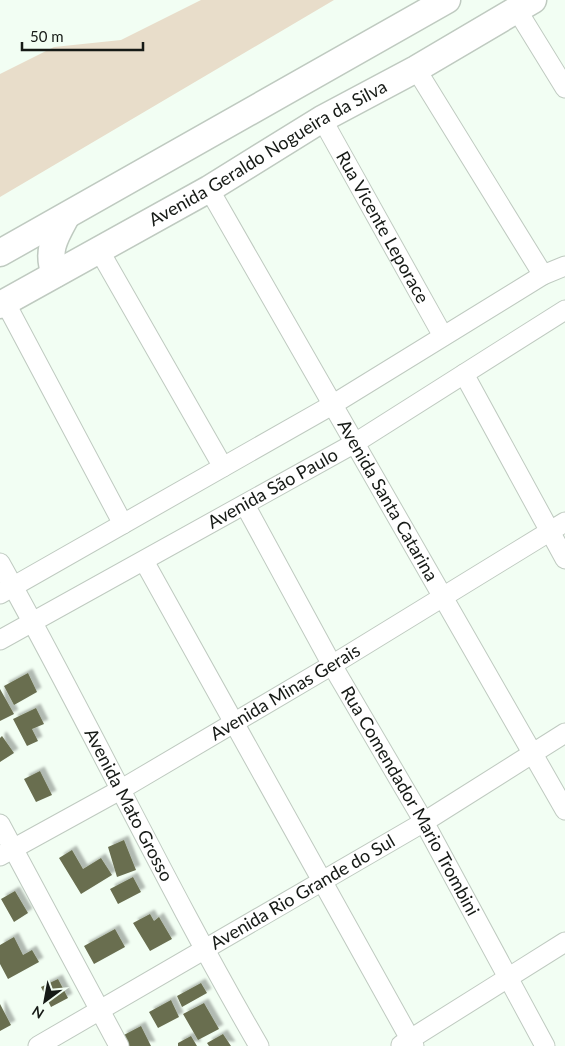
<svg xmlns="http://www.w3.org/2000/svg" width="565" height="1046" font-family="Lato,sans-serif">
<style>
.green{fill:#e8ddca}
.building{fill:#696e4f;filter:url(#shadow)}
.lines{fill:none;stroke-linecap:round;stroke-linejoin:round}
.street-casing{stroke:#bfcac0;stroke-width:21}
.secondary-casing{stroke:#bfcac0;stroke-width:29}
.street{stroke:#fff;stroke-width:19}
.secondary{stroke:#fff;stroke-width:26}
.labels{text-anchor:middle;stroke-width:5;stroke-linejoin:round;paint-order:stroke}
.street-label{font-size:18px;fill:#161a16;stroke:#f2fef3}
</style>
<defs>
<filter id="shadow"><feDropShadow dx="4.5" dy="-4.5" stdDeviation="1" flood-color="#0004"/></filter>
</defs>
<rect width="100%" height="100%" fill="#f2fef3"/>
<!-- green -->
<path class="green" d="M201,0H334L0,197V74L54,47L121,40Z"/>
<!-- building -->
<path class="building" d="M28,673L37,692L14,705L4,686Z
M0,689L14,714L0,721Z
M36,708L44,724L32,729L38,741L27,746L13,719Z
M2,736L14,753L0,762V738Z
M40,771L52,795L36,802L24,779Z
M124,840L136,870L117,877L108,847Z
M72,850L83,869L101,858L112,875L81,894L59,858Z
M133,877L141,892L118,904L110,889Z
M15,891L28,913L14,922L1,899Z
M150,914L154,921L159,917L172,939L150,951L133,923Z
M115,929L125,947L94,964L84,946Z
M14,937L23,955L32,950L39,962L8,979L0,964V945Z
M58,979L68,998L51,1007L41,987Z
M201,983L207,993L182,1007L177,996Z
M171,1000L179,1017L158,1028L149,1012Z
M204,1003L219,1029L198,1040L183,1014Z
M0,1004L11,1025L0,1031Z
M141,1026L151,1046H127L122,1036Z
M223,1034L231,1046H209L207,1043Z
M191,1036L197,1046H178V1043Z"/>
<g class="lines">
<!-- street casing -->
<g class="street-casing">
<g id="street">
<path d="M517,10L565,88"/>
<path d="M416,69L543,275"/>
<path id="s1" d="M322,119L443,336"/>
<path id="s2" d="M209,189L565,810"/>
<path d="M99,250L223,467"/>
<path d="M5,302L123,524"/>
<path d="M464,374L565,559"/>
<path id="s3" d="M245,505L332,665L424,822L545,1046"/>
<path d="M144,561L414,1046"/>
<path id="s4" d="M0,563C89,722 167,888 259,1046"/>
<path d="M0,594L332,405L543,275L565,266"/>
<path id="s5" d="M0,640L355,443L565,310"/>
<path d="M0,824L119,1046"/>
<path id="s6" d="M0,856L120,790L332,665L565,522"/>
<path d="M401,1045L565,942"/>
<path id="s7" d="M38,1046L424,822L565,733"/>
</g>
</g>
<!-- secondary casing -->
<g class="secondary-casing">
<g id="secondary">
<path d="M0,253L447,0"/>
<path d="M55,274C46,251 55,237 66,217"/>
<path id="s8" d="M0,305L209,189L322,119L416,69L533,0"/>
</g>
</g>
<!-- street -->
<use href="#street" class="street"/>
<!-- secondary -->
<use href="#secondary" class="secondary"/>
</g>
<g class="labels">
<!-- street labels -->
<g class="street-label">
<text dy="6" stroke="none"><textPath href="#s8" startOffset="308">Avenida Geraldo Nogueira da Silva</textPath></text>
<text dy="6" stroke="none"><textPath href="#s1" startOffset="124">Rua Vicente Leporace</textPath></text>
<text dy="6" stroke="none"><textPath href="#s5" startOffset="312">Avenida São Paulo</textPath></text>
<text dy="6" stroke="none"><textPath href="#s2" startOffset="359">Avenida Santa Catarina</textPath></text>
<text dy="6" stroke="none"><textPath href="#s6" startOffset="329">Avenida Minas Gerais</textPath></text>
<text dy="6" stroke="none"><textPath href="#s3" startOffset="339">Rua Comendador Mario Trombini</textPath></text>
<text dy="6" stroke="none"><textPath href="#s4" startOffset="274">Avenida Mato Grosso</textPath></text>
<text dy="6" stroke="none"><textPath href="#s7" startOffset="306">Avenida Rio Grande do Sul</textPath></text>
</g>
</g>
<!-- north arrow -->
<g transform="translate(45 1001) rotate(212)" stroke="#f2fef3" stroke-width="4" paint-order="stroke">
<path d="M0-4L9 19L0 12L-9 19Z" fill="#161a16"/>
<text y="-8" font-size="14" font-weight="bold" text-anchor="middle" fill="#161a16">N</text>
</g>
<!-- scale -->
<path d="M22 42v8h121v-8" fill="none" stroke="#161a16" stroke-width="2.5"/>
<text x="30" y="42" font-size="15" fill="#161a16" stroke="#f2fef3" stroke-width="4" paint-order="stroke">50 m</text>
</svg>
